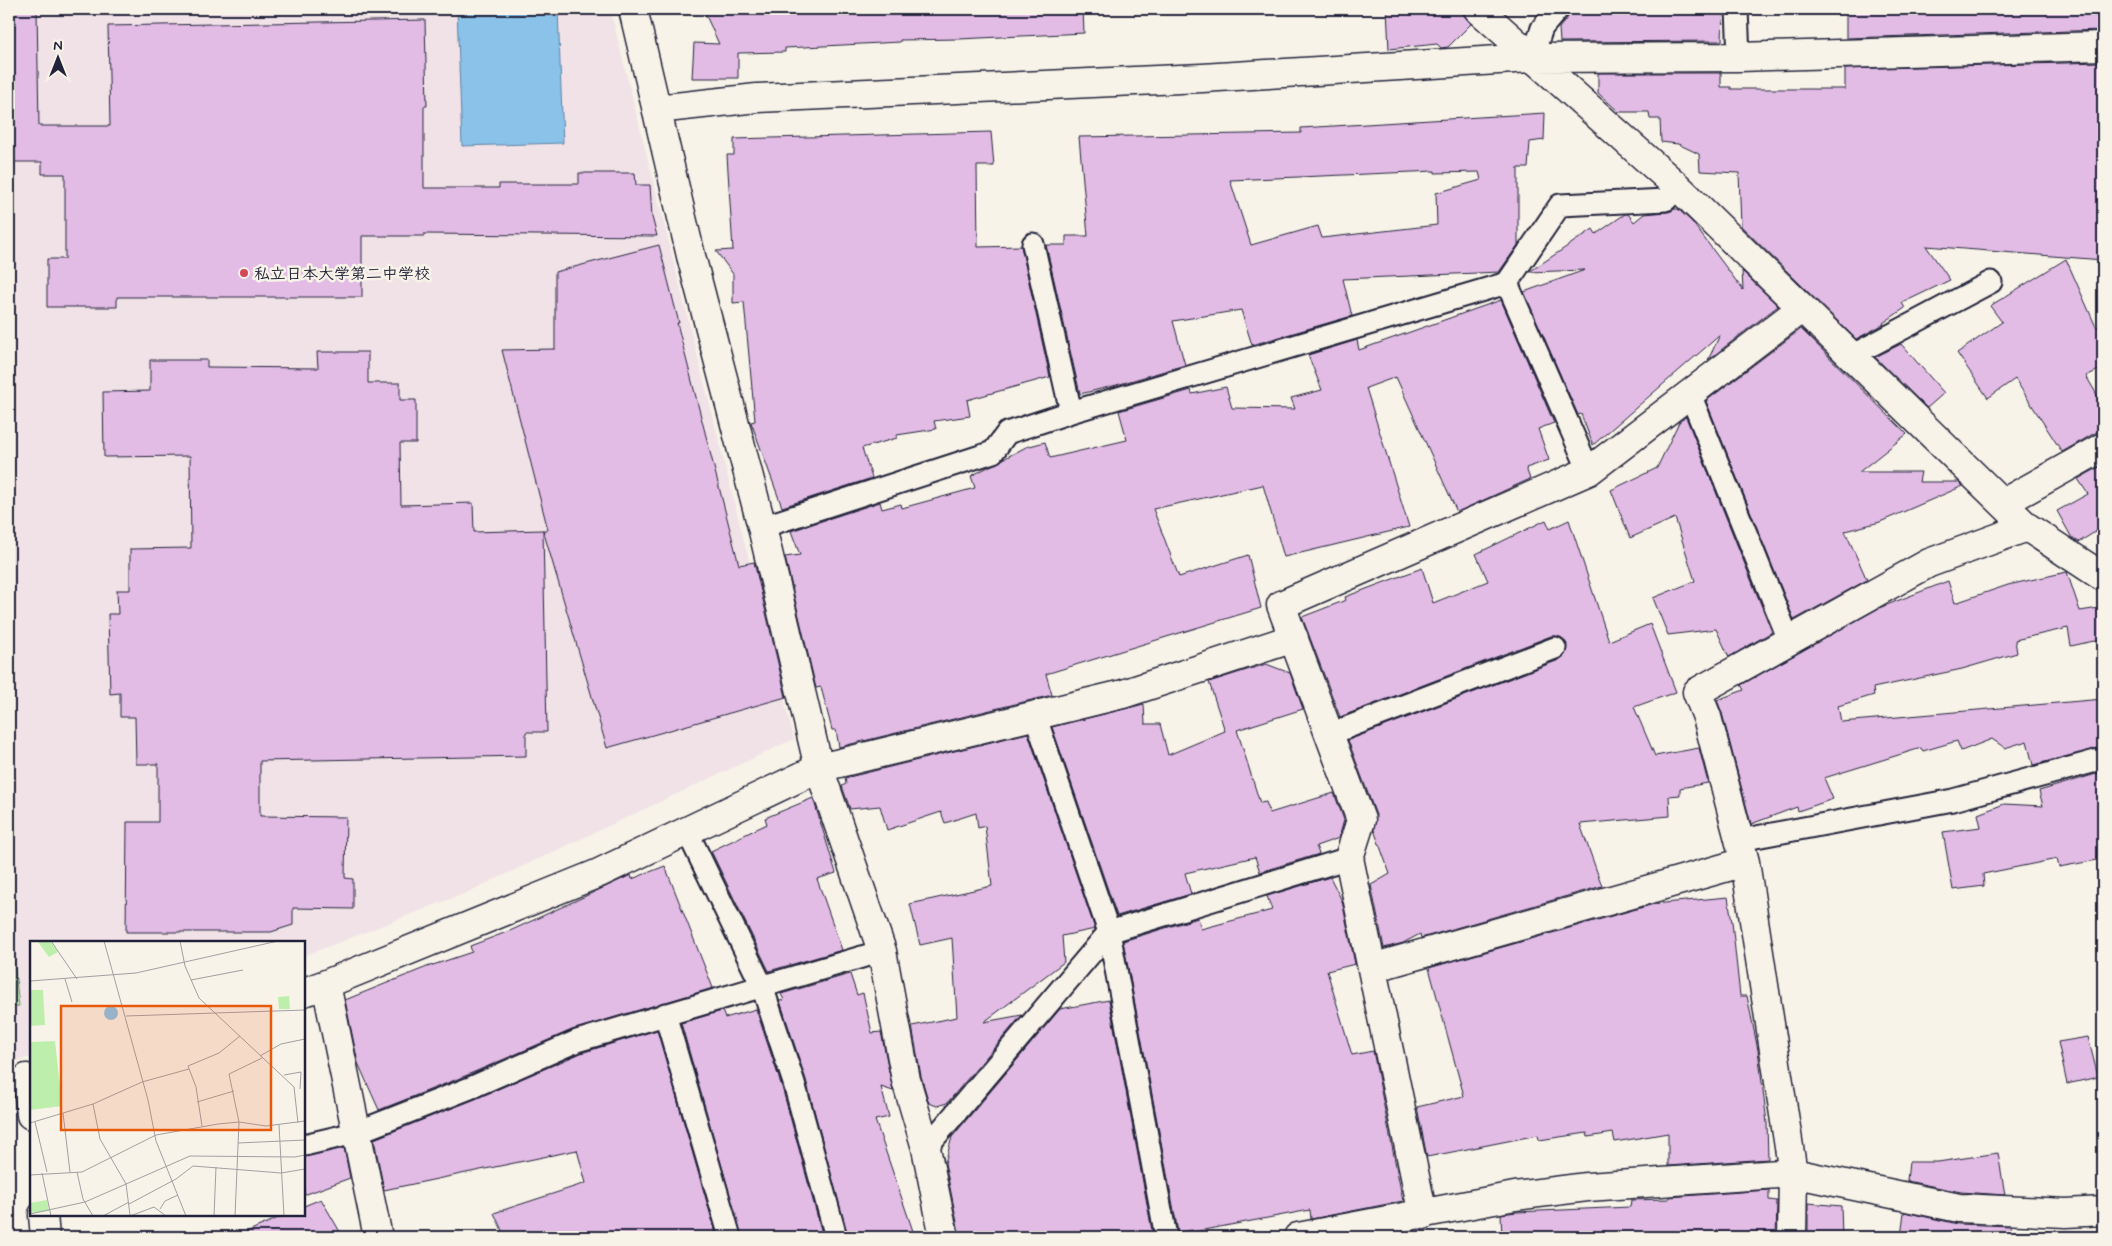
<svg xmlns="http://www.w3.org/2000/svg" width="2112" height="1246" font-family="Mynerve,'Klee One',sans-serif">
<style>
.built{fill:#f1e2e7}
.green{fill:#beeeac;stroke:#708874}
.water{fill:#8ac2e9;stroke:#6082a3}
.building{fill:#e2bce5;stroke:#22223b;fill-rule:evenodd}
.lines{fill:none;stroke-linecap:round;stroke-linejoin:round}
.lane-casing{stroke:#22223b;stroke-width:25}
.street-casing{stroke:#22223b;stroke-width:31}
.lane{stroke:#f7f3e8;stroke-width:21}
.street{stroke:#f7f3e8;stroke-width:28}
.poi-dot{fill:#d1495b;stroke:#f7f3e8;stroke-width:2}
.labels{text-anchor:middle;stroke-width:5;stroke-linejoin:round;paint-order:stroke}
.poi-label{font-size:16px;font-weight:bold;fill:#22223b;stroke:#f7f3e8;text-anchor:start}
.inset-road{fill:none;stroke:#a29fa3;stroke-width:1}
.view{fill:#e8590c;fill-opacity:0.15;stroke:#e8590c;stroke-width:2.5}
.inset-edge{fill:none;stroke:#22223b;stroke-width:2.5}
</style>
<rect width="100%" height="100%" fill="#f7f3e8"/>
<filter id="ink" filterUnits="userSpaceOnUse"><feTurbulence type="fractalNoise" baseFrequency=".02" numOctaves="2"/><feDisplacementMap in="SourceGraphic" scale="10" xChannelSelector="R" yChannelSelector="G"/><feConvolveMatrix kernelMatrix="1 2 1 2 8 2 1 2 1" color-interpolation-filters="sRGB"/></filter>
<g filter="url(#ink)">
<!-- built -->
<path class="built" d="M9,9H610L794,739L468,892L304,956V942H31V1057L9,1063Z"/>
<!-- green -->
<path class="green" d="M9,916L19,1006L9,1007Z"/>
<!-- water -->
<path class="water" d="M457,9H558L563,143L462,146Z"/>
<!-- building -->
<path class="building" d="M9,9H37L39,126H110L108,26L425,20L427,106H424V188H499V184H579V173H635L636,185H650L652,217L657,236L424,234V236H362V297H117V307H47V259H65V174H42V162H9Z
M703,9H1083L1084,33L959,39L900,40V42L785,48V52L738,53V78H692L694,43L719,44Z
M1387,9H1463V14L1471,24L1448,47L1441,48L1437,44L1389,49Z
M1570,9H1723L1722,41L1560,42L1559,28L1568,17Z
M1846,9H2094V16L2103,14V30L1846,38Z
M2103,62V260L1926,246L1950,280L1902,303L1905,308L1883,323L1884,324L1856,339L1741,226L1739,173L1700,171L1699,154L1678,144L1661,142L1660,119H1650L1649,112H1619L1598,93V73H1721V87H1731V89H1845V69Z
M1545,113L1544,140L1530,142L1528,168H1518V245L1499,272L1343,279L1352,316L1252,345L1241,310L1173,321L1185,365L1113,386L1080,394L1046,245H1066V236H1088L1079,137L1301,133V128ZM1435,171V173L1479,172L1481,180L1436,193L1437,225L1322,238L1318,226L1251,245L1230,180Z
M991,132L994,166H977L978,247L1021,246L1050,377L967,400L970,416L934,421L936,429L897,435V438L862,448L872,478L782,507L751,422L755,421L744,302L733,303V274L716,251L733,250L727,155H734V139Z
M1674,209H1678L1692,222L1743,290L1742,271L1778,306L1708,360L1720,335L1593,445L1581,414L1578,415L1524,292L1585,270L1529,272L1593,229L1596,234L1625,214H1628L1634,222L1644,214L1667,212Z
M659,245L679,323H677L739,565L754,562L786,697L607,748L543,530H548L502,350L555,349V272Z
M2066,259L2096,327L2103,324V368L2086,376L2103,405V431L2095,433L2062,452L2015,379L1988,398L1957,353L2002,322L1990,306Z
M1501,300L1554,423L1538,429L1549,460L1526,468L1530,479L1457,512L1396,377L1366,388L1409,527L1284,557L1263,485L1153,509L1179,577L1248,555L1261,608L1046,674L1052,695L839,747L836,730H832L821,687L816,688L785,557L800,555L791,531L880,502L882,509L901,504L902,508L975,488L971,476L1026,447L1045,442L1050,458L1127,440L1119,411L1191,390L1192,394L1226,387L1232,408L1295,409L1291,398L1322,390L1308,355L1357,340L1359,350Z
M1801,329L1907,434L1859,472H1921L1919,482H1959L1963,486L1880,522L1845,531L1867,580L1794,620L1706,401Z
M1901,344L1944,393L1927,408L1875,357Z
M317,352H368V383H400V400H416V443H400L401,505L473,503L474,532L543,530L547,732H526V756L260,761V816L346,817L345,878L353,879V909L293,908V925L271,932H126L127,822H158V764H136L135,717H120V693L110,694L108,614H118L117,590H130V549L191,548L190,456L104,457L103,392L150,391V360H207V367L318,368Z
M1686,417L1772,632L1729,657L1716,629L1668,635L1653,598L1695,581L1675,518L1630,538L1611,490L1657,468L1679,422Z
M2103,465V527L2079,542L2072,538L2057,511L2088,494L2078,479Z
M1546,520L1550,529L1569,520L1609,641L1650,624L1676,692L1634,707L1655,756L1699,748L1708,783L1680,788V795L1669,796L1670,816L1580,824L1602,886L1421,938L1420,934L1403,943L1384,948L1371,885L1390,874L1374,830L1376,815L1348,740L1559,660L1565,655L1567,644L1562,638L1556,636H1551L1340,717L1302,617L1346,600L1345,597L1422,568L1433,603L1488,581L1476,554Z
M2067,572L2080,611L2099,608L2103,639L2071,646L2068,628L2015,640L2017,653L1962,669L1873,688L1874,695L1838,706L1841,722L2103,699V747L2033,765L2027,741L2005,748L1992,739L1961,751L1957,741L1923,751L1921,748L1824,778L1833,799L1798,811L1797,807L1751,824L1722,713L1717,700L1744,690L1741,685L1879,608L1948,581L1955,603L2008,585Z
M1266,664L1290,673L1303,709L1237,730L1260,803L1266,802L1270,813L1334,793L1344,820L1339,838L1316,846L1319,854L1260,872L1255,857L1185,873L1191,894L1117,916L1052,727L1144,704L1145,724H1160L1168,755L1225,731L1209,682Z
M1028,733L1095,929L1062,936L1064,962L984,1022L1022,1015L947,1103L937,1106L929,1103L921,1076L912,1026L957,1017L952,938L920,945L910,904L992,886L985,826L978,828L976,813L945,823L941,812L887,830L880,806L850,809L842,786L846,784L845,778Z
M2103,772V859L2059,867L2057,859L1983,874L1984,886L1953,890L1943,832L1981,827L1978,814L2004,804L2043,806L2039,791Z
M813,798L836,873L817,879L842,950L769,971L711,851L767,824L765,818Z
M665,866L713,988L572,1030L465,1076L379,1110L358,1063L345,1000L427,967L472,952L470,946L512,930L631,875L632,879Z
M1330,877L1342,901L1355,964L1327,971L1352,1055L1373,1051L1403,1201L1311,1219L1310,1210L1193,1232L1192,1230L1178,1232L1123,941L1198,918L1201,929L1272,910L1267,896Z
M1728,897L1732,922L1740,996H1747L1758,1050L1767,1123L1768,1159L1668,1166V1133L1615,1142L1613,1133L1588,1137L1587,1133L1539,1140L1538,1135L1427,1157L1417,1107L1464,1096L1429,968L1654,904Z
M850,974L857,995L863,993L872,1033L881,1032L893,1091L881,1087L889,1117L875,1120L915,1237H848L806,1080L780,1001L784,1000L781,994Z
M1109,1000L1153,1236L960,1237L945,1163L952,1137L1060,1009Z
M756,1009L782,1087L823,1237H742L681,1023L722,1011L725,1018Z
M657,1030L717,1237H505L494,1213L586,1183L577,1150L384,1190L374,1139L475,1099L581,1053Z
M2088,1037L2098,1077L2067,1084L2058,1042Z
M344,1148L350,1178L304,1195V1157Z
M1998,1153L2005,1195L1961,1192L1907,1181L1909,1162H1938Z
M1769,1190V1200L1777,1201L1776,1237H1502L1501,1214L1517,1212L1630,1207L1631,1200L1669,1199V1197Z
M321,1199L343,1237H235L285,1215H304V1206Z
M1808,1203L1841,1206L1842,1237H1808Z
M1904,1212L1958,1224L2010,1226L2012,1237H1901Z"/>
<g class="lines">
<!-- lane casing -->
<g class="lane-casing">
<path id="lane" d="M1737,9L1739,57
M1532,58L1542,28L1558,9
M1033,244L1071,412
M1507,283L1560,205L1666,200L1678,187
M1851,356L1991,282
M1690,394L1789,640
M762,527L993,452L1007,433L1071,412L1507,283L1589,471
M1035,715L1109,932L1166,1237
M1330,734L1555,648
M687,831L762,986L794,1083L836,1237
M1740,840L1953,800L2103,759
M665,1014L730,1237
M304,1145L355,1133L470,1088L577,1041L882,951
M926,1148L1109,932L1349,858"/>
</g>
<!-- street casing -->
<g class="street-casing">
<path id="street" d="M633,9L691,256L762,527L819,768L882,951L906,1080L926,1148L944,1237
M1478,9L1678,187L2027,527L2103,577
M657,109L757,98L1202,78L1532,58L1739,57L2103,46
M2003,503L2103,447
M1372,968L1745,862
M326,984L378,1237
M304,992L326,984L599,873L819,768L1123,694L1294,638
M27,1078L31,1115
M43,1215L45,1237
M1423,1215L1349,858L1361,820L1281,605L1589,471L1802,308
M1298,1237L1515,1196L1587,1187L1793,1173L1959,1208L2066,1213L2103,1211
M1792,1237L1793,1173L1745,862L1707,717L1697,692L1929,563L2027,527"/>
</g>
<!-- lane -->
<use href="#lane" class="lane"/>
<!-- street -->
<use href="#street" class="street"/>
</g>
</g>
<!-- markers -->
<circle class="poi-dot" cx="244" cy="273" r="5"/>
<g class="labels">
<!-- poi labels -->
<g class="poi-label">
<text x="254" y="279">私立日本大学第二中学校</text>
</g>
</g>
<!-- overview -->
<g transform="translate(30 941)">
<rect width="275" height="275" fill="#f7f3e8"/>
<path d="M20,0L28,11L19,16L8,1ZM0,49H13L15,84L0,85ZM259,55L260,68H249L248,56ZM25,100L32,165L0,169V101ZM17,259L19,270L0,272V262Z" fill="#beeeac"/>
<path d="M74 72a7 7 0 1 1 14 0a7 7 0 1 1-14 0Z" fill="#8ac2e9"/>
<path class="inset-road" d="M21,0L47,38M74,0L118,159L126,200L156,275M150,0L155,25L169,57L264,146L268,182M35,38L42,61M161,39L213,29M0,40L106,32L248,0M96,75L275,69M230,115L251,103L275,98M254,134L271,131L270,148M167,161L204,150M63,163L70,198L96,243L100,274M33,172L40,231M5,181L17,231M0,182L63,163L112,141L159,128M249,184L254,275M172,185L166,146L158,125L189,112L210,95M208,202L275,199M47,231L53,258L63,275M12,232L21,275M0,234L52,231L126,194L188,183L209,181L236,185L275,180M99,263L146,238L163,225L251,232L275,228M130,268L135,260L148,254M0,273L55,261L160,215L265,216L275,214M73,275L99,261M100,275L124,266L136,275M184,275L186,226M205,275L209,181L199,133L232,117"/>
<path class="view" d="M31,65H241V189H31Z"/>
<rect width="275" height="275" class="inset-edge"/>
</g>
<!-- margin -->
<rect width="2112" height="1246" fill="none" stroke="#f7f3e8" stroke-width="30"/>
<rect x="15" y="15" width="2082" height="1216" fill="none" stroke="#22223b" stroke-width="2" filter="url(#ink)"/>
<!-- north arrow -->
<g transform="translate(58 58)" stroke="#f7f3e8" stroke-width="4" paint-order="stroke">
<path d="M0-4L9 19L0 12L-9 19Z" fill="#22223b"/>
<text y="-8" font-size="14" font-weight="bold" text-anchor="middle" fill="#22223b">N</text>
</g>
</svg>
